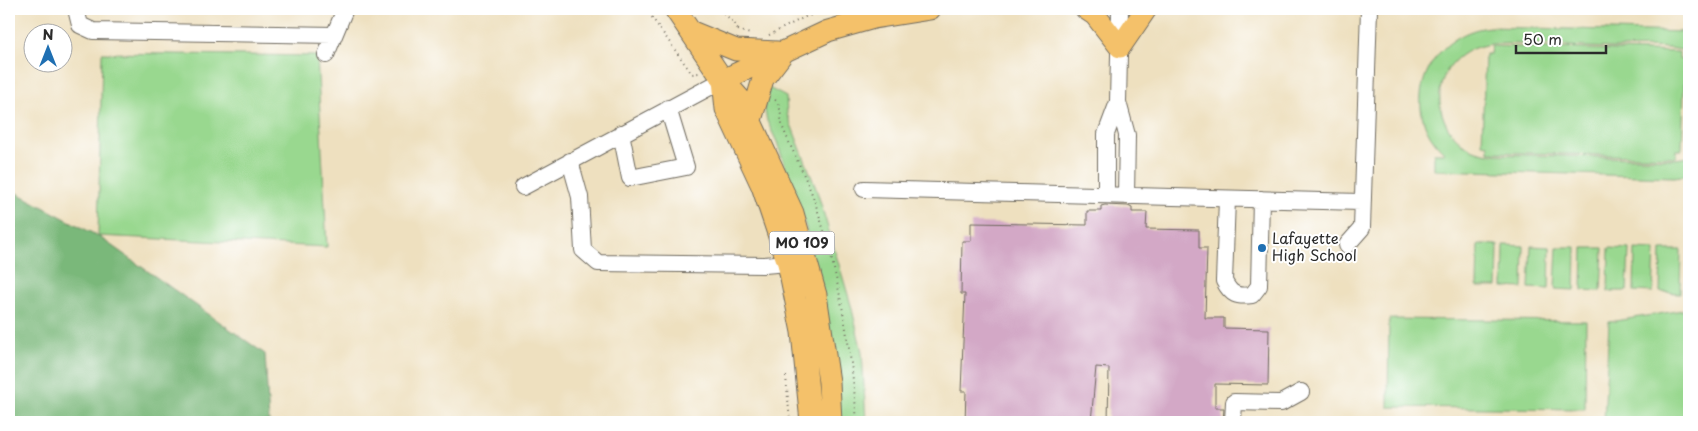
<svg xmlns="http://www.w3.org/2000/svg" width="1698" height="431" font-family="'Playpen Sans',sans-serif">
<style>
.green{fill:#99d88f;stroke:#62825d}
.forest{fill:#7ab87a;stroke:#527252}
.building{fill:#d3a8c6}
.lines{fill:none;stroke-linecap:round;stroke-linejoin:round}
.minor-casing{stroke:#6f6a5f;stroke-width:18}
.major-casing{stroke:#6f6a5f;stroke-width:23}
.path{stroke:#6f6a5f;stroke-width:2;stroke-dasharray:1 4;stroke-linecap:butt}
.minor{stroke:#fff;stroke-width:16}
.major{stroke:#f4c16a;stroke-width:21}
.poi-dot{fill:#1f6fb2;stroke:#fff;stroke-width:2}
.labels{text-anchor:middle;stroke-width:4;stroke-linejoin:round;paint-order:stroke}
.shield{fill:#fff;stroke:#6b6b6b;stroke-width:1}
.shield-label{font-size:14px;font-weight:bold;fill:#2b2b2b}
.poi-label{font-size:15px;fill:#2b2b2b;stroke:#fff;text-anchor:start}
</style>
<rect width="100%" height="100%" fill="#fff"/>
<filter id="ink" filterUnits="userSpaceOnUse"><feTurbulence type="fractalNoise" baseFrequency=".02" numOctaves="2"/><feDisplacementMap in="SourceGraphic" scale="10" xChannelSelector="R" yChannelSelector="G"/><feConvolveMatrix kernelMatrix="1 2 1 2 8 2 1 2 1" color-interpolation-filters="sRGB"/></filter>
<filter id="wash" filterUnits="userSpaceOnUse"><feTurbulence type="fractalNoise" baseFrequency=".0096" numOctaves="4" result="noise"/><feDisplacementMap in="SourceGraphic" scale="20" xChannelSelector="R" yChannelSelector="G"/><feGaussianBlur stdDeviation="1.12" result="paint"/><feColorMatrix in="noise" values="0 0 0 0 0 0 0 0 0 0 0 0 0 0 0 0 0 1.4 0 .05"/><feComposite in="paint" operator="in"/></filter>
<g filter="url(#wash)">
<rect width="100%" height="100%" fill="#eee0bf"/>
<!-- green -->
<path class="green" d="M1490,27L1689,32V52C1666,45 1638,48 1613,48C1573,47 1532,43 1492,44C1484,45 1476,47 1470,50C1419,75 1437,150 1491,154L1675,159L1689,157V175L1674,177L1434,170V153H1445C1395,109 1428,33 1490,27Z
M1491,46L1679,52V59L1685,60L1682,150H1676V157L1488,152V145L1482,144L1485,54H1490Z
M102,53L317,56L327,247L98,236Z
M767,87L786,97L787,114L817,191L851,305L862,352L866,422H837L806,228L777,142L767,121L764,106Z
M1478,244L1498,245L1497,287H1477Z
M1504,245L1524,246L1523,288L1503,287Z
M1531,246L1550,247L1549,289L1529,288Z
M1557,247H1576L1575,290L1555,289Z
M1583,248H1603L1601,291L1582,290Z
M1609,248L1629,249L1627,291H1608Z
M1635,249L1655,250L1653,292L1634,291Z
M1661,250H1681L1680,293L1660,292Z
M1689,309V422H1604L1609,322Z
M1389,319L1586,321L1585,409L1388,407Z"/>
<!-- forest -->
<path class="forest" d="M9,189L98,236L265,354L269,422H9Z"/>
<g id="blocks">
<!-- building -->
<path class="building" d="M1105,205L1128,206L1132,208V212H1147L1146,229L1199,230V248H1207L1205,318H1224V328L1269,329L1268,385L1215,384V408H1224L1223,422H1108L1109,368L1096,367L1091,422H965L966,391H961L965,294H961L962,241H971V223L1087,225V211H1101V206Z"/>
</g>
</g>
<g filter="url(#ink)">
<use href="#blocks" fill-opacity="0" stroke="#6f6a5f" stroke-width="1"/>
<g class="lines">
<!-- minor casing -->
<g class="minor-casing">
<path id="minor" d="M76,9L80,25L93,31L334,35
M1120,9L1118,102L1127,135L1126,196
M326,55L345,9
M621,133L630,178L686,167L668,108
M570,161L580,197L583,250L598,263L764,265L788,263
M523,187L723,80
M864,189L1361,202
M1106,195V134L1118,102
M1227,199L1224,281C1231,295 1237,297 1252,295L1259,286L1261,199
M1347,245L1362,228L1369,9
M1233,422L1234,402L1281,403L1301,392"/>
</g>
<!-- major casing -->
<g class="major-casing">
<path id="major" d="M675,9L723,80L741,100L793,213L816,295L829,382L831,422
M1086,9L1095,15L1120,47L1146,9
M692,32L736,50L778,52
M723,80L726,109L762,186L788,263L802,332L811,422
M723,80L828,31L874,18L930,9
M751,120L763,79L783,53"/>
</g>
<!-- path -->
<path class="path" d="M646,9L692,74L699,73
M715,9C725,15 737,21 738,33
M738,30L750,34
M769,35L805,17L830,9
M775,100C782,105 780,119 783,128C792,150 803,172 812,194C838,267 851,345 857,422
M786,376L790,422"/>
<!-- minor -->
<use href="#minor" class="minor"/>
<!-- major -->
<use href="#major" class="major"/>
</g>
</g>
<!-- markers -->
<circle class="poi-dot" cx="1262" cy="248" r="5"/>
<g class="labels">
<!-- shield labels -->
<rect class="shield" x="769.5" y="231.5" width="65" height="23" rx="4"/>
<g class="shield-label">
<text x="802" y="248">MO 109</text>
</g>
<!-- poi labels -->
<g class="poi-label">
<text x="1272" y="244">Lafayette<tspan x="1272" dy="17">High School</tspan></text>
</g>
</g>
<!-- margin -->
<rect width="1698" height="431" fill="none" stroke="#fff" stroke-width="30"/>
<!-- north arrow -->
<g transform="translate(48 48)"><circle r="24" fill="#ffffff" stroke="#aaaaaa"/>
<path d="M0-4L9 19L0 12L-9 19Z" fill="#1f6fb2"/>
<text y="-8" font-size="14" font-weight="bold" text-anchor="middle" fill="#2b2b2b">N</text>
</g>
<!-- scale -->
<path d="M1516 45v8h90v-8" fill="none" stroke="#2b2b2b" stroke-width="2.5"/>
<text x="1523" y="45" font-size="15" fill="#2b2b2b" stroke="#ffffff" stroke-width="4" paint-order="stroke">50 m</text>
</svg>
